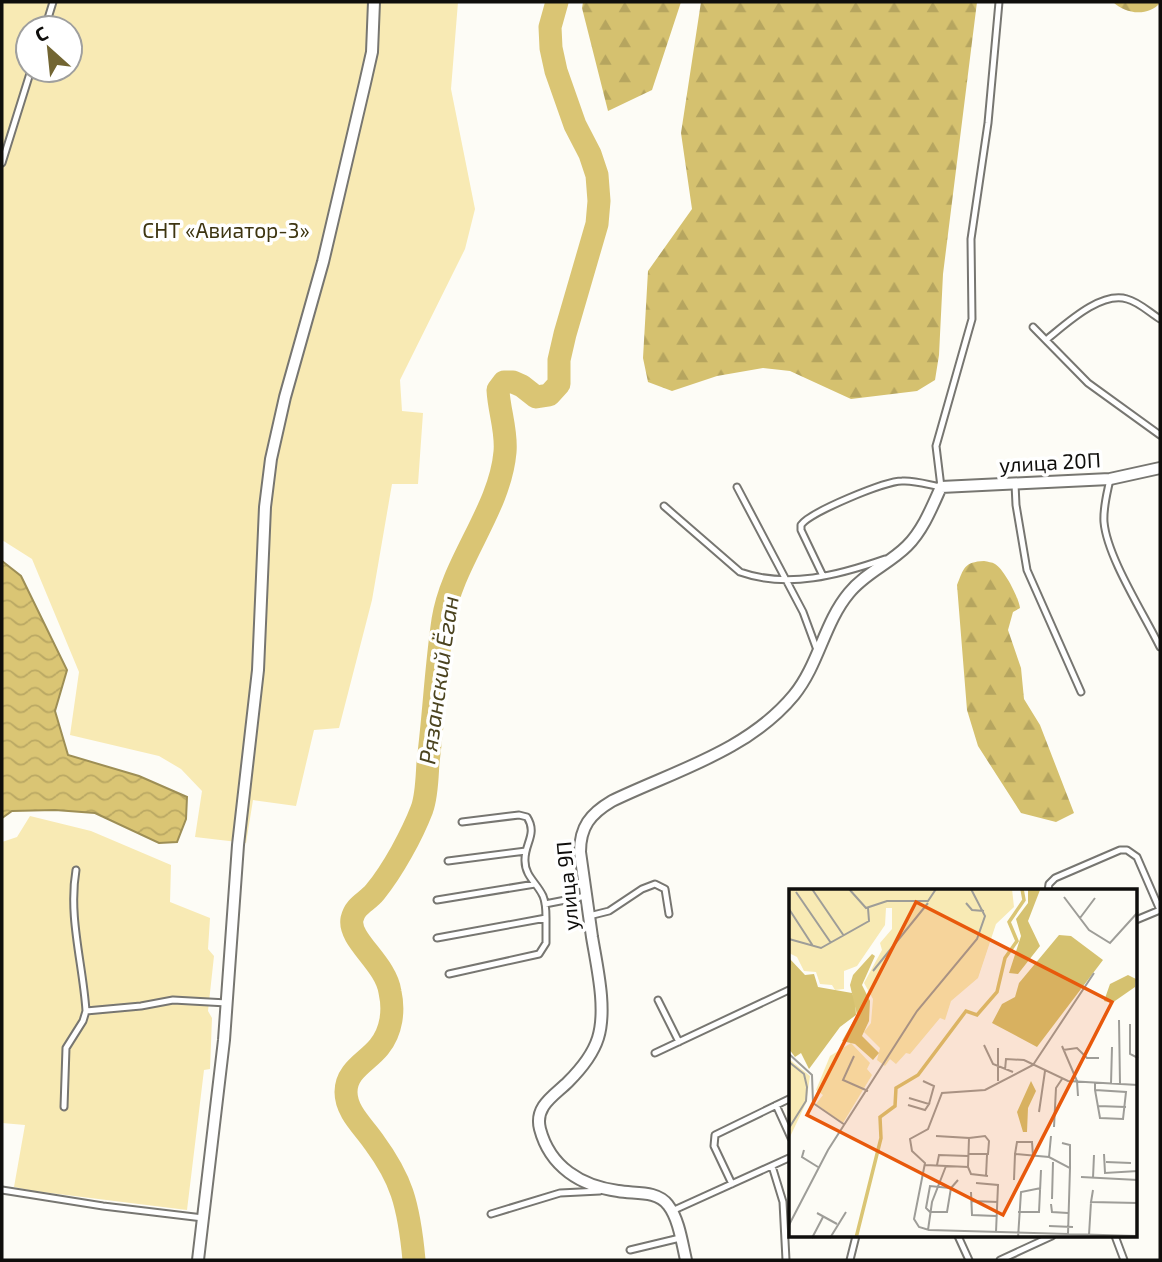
<svg xmlns="http://www.w3.org/2000/svg" width="1162" height="1262" font-family="'Exo 2',sans-serif">
<style>
.green{fill:#f8eab4;fill-rule:evenodd}
.forest{fill:url(#forest-firs)}
.water{fill:url(#water-waves);stroke:#9d8e55;stroke-width:2}
.lines{fill:none;stroke-linecap:round;stroke-linejoin:round}
.river{stroke:#dac574;stroke-width:23}
.service-casing{stroke:#777671;stroke-width:9}
.minor-casing{stroke:#777671;stroke-width:14}
.service{stroke:#fff;stroke-width:5}
.minor{stroke:#fff;stroke-width:10}
.labels{text-anchor:middle;stroke-width:7;stroke-linejoin:round;paint-order:stroke}
.park-label{font-size:21px;fill:#3e3511;stroke:#fff}
.street-label{font-size:21px;fill:#0f0e0c;stroke:#fff}
.water-label{font-size:23px;font-style:italic;fill:#4b431f;stroke:#fff}
.inset-river{fill:none;stroke:#dac574;stroke-width:3.5}
.inset-road{fill:none;stroke:#9e9d98;stroke-width:2}
.view{fill:#e8590c;fill-opacity:0.15;stroke:#e8590c;stroke-width:3.5}
.inset-edge{fill:none;stroke:#0f0e0c;stroke-width:3.5}
</style>
<defs>
<pattern id="forest-firs" width="22" height="20" patternUnits="userSpaceOnUse" patternTransform="scale(1.75)"><rect width="22" height="20" fill="#d5c16f"/><path d="M5 1l3.5 6h-7zM16 11l3.5 6h-7z" fill="#b6a55f"/></pattern>
<pattern id="water-waves" width="16" height="10" patternUnits="userSpaceOnUse" patternTransform="scale(1.75)"><rect width="16" height="10" fill="#dac574"/><path d="M0 5q4-4 8 0t8 0" fill="none" stroke="#baa863"/></pattern>
</defs>
<rect width="100%" height="100%" fill="#fdfcf6"/>
<!-- green -->
<path class="green" d="M2,2H458L451,89L475,209L465,249L400,380L402,411L423,413L418,484H392L372,600L339,728L314,730L296,806L253,800L246,843L195,837L202,791L181,769L159,756L70,735L79,672L32,559L2,540ZM28,28H70V70H28Z
M30,816L91,831L171,865L170,902L210,918L208,949L214,956L208,1011L212,1018L210,1069L204,1070L187,1210L34,1191L14,1187L25,1125L2,1123V842L17,837Z"/>
<!-- forest -->
<path class="forest" d="M583,2H681L652,90L608,111L582,8Z
M701,2H977L943,274L939,355L935,380L917,391L851,399L790,371L763,368L717,376L672,391L648,382L643,358L648,271L692,209L681,133Z
M1113,2H1160V3C1148,17 1125,14 1113,2Z
M984,561C988,562 992,562 995,564C1004,569 1019,598 1020,608L1013,612L1008,630L1021,668L1024,699L1040,725L1074,813L1056,822L1021,813L978,746L967,710L957,585C964,568 964,562 984,561Z"/>
<!-- water -->
<path class="water" d="M2,561L21,576L67,670L55,711L68,755L139,776L187,797L186,819L177,842L159,843L95,813L55,810L12,811L2,818Z"/>
<g class="lines">
<!-- river -->
<path class="river" d="M414,1260C412,1238 409,1214 402,1193C396,1175 385,1157 374,1142C364,1127 346,1112 346,1092C346,1070 367,1062 379,1047C392,1031 394,1010 390,992C386,963 348,940 352,919C355,905 367,902 375,892C393,870 412,835 422,809C427,795 427,777 428,762C434,715 436,667 443,620C452,562 500,510 505,452C507,431 499,411 498,390L504,382H513L522,386L536,397L549,395L559,384V360L565,334L597,224L599,201L597,175L590,154L575,125L556,71L551,48L550,27L557,2"/>
<!-- service casing -->
<g class="service-casing">
<path id="service" d="M45,28L53,2
M2,163L31,70
M1033,327L1088,383L1160,435
M1046,340C1065,325 1100,291 1127,299C1139,302 1150,313 1160,319
M1110,479C1107,494 1103,507 1104,522C1107,557 1144,614 1160,647
M1015,484L1016,505L1027,570L1081,692
M737,487L803,612L817,650
M664,506L740,572C788,589 839,575 885,559
M823,576L801,530V525C810,512 885,481 902,481C915,480 929,485 941,487L936,446L972,319L971,239L988,123L999,2
M462,822L519,815L527,817C538,834 524,844 525,861C525,876 537,883 543,896C546,903 546,911 546,918
M448,861L526,851
M76,870C68,917 83,964 86,1011L141,1006L173,1000L227,1003
M1048,891L1049,884L1055,878L1120,850H1127L1137,857L1160,910
M437,900L535,884
M545,904L586,896
M589,916L609,911L642,889L655,884L665,889L669,914
M1136,920L1160,910
M437,938L546,918V943L539,954L449,974
M658,1000L679,1042
M655,1053L791,989
M776,1105L791,1138
M64,1107L66,1048L83,1021L86,1011
M772,1166L783,1202L786,1260
M732,1184L714,1146L715,1135L791,1098
M2,1190L103,1206L203,1218
M672,1211L791,1157
M491,1214L560,1193L600,1191
M958,1236L969,1260
M1115,1236L1124,1260
M630,1250L680,1238
M850,1260L856,1236
M1000,1260L1052,1236"/>
</g>
<!-- minor casing -->
<g class="minor-casing">
<path id="minor" d="M198,1260L224,1040L238,845L258,670L265,507L271,459L285,397L323,262L365,83L372,52L374,2
M686,1260C682,1243 679,1219 668,1205C657,1190 634,1194 618,1191C581,1186 550,1167 540,1129C534,1106 555,1095 568,1082C580,1070 593,1054 598,1038C607,1009 597,967 592,937C588,909 584,881 580,852C580,827 590,814 612,801C674,771 748,751 794,695C819,664 824,623 849,593C865,573 889,564 907,546C923,530 932,507 941,487L1110,479L1160,468"/>
</g>
<!-- service -->
<use href="#service" class="service"/>
<!-- minor -->
<use href="#minor" class="minor"/>
</g>
<g class="labels">
<!-- park labels -->
<g class="park-label">
<text x="226" y="238">СНТ «Авиатор-3»</text>
</g>
<!-- street labels -->
<g class="street-label">
<text transform="translate(1050 463) rotate(-3)" y="7">улица 20П</text>
<text transform="translate(568 886) rotate(-95)" y="7">улица 9П</text>
</g>
<!-- water labels -->
<g class="water-label">
<text transform="translate(439 680) rotate(-82)" y="8">Рязанский Ёган</text>
</g>
</g>
<!-- overview -->
<g transform="translate(789 889)">
<rect width="348" height="348" fill="#fdfcf6"/>
<path d="M0,0H223L225,18L207,35L189,89L162,112L156,131L151,129L121,165L117,164L107,175L101,170L96,177L88,171L91,159L75,143L82,134L84,110L75,94L93,61L91,54L103,40V19H97L96,36L68,77L55,82V100L46,101L43,96L31,95L27,83L15,82L8,68L0,64ZM62,154L81,174L78,180L83,186L54,234L27,215L34,206L27,201L41,167ZM0,170L21,187L17,214L0,250Z" fill="#f8eab4"/>
<path d="M239,0L251,1L239,32L251,57L229,85L220,84L232,47L227,30L239,14ZM270,46L282,47L314,71L248,158L203,134L213,115L226,108L230,94ZM0,69L16,86L25,85L29,98L63,104L66,111L67,126L51,138L20,180L12,164L6,168L0,160ZM339,86L347,90L346,98L323,114L315,112L321,95ZM242,192L247,202L239,219L238,243H234L228,223Z" fill="#d5c16f"/>
<path d="M83,65L86,67L73,96L81,112L80,132L73,147L90,164L84,171L66,155L53,152L68,126L61,96L64,86Z" fill="#dac574"/>
<path class="inset-river" d="M67,349L92,249L91,228L106,217L107,199L129,186L177,122L188,126L208,103L216,69L228,52L220,33L235,11L233,0"/>
<path class="inset-road" d="M23,0L55,47M60,0L77,19L98,12H139L147,0M7,3L42,54M275,8L300,41L321,54L349,23M177,14L183,21L195,22M0,20L24,57M291,29L306,9M0,50L32,59L80,32L79,19M84,82L139,14M305,84L244,176L196,201L153,204L139,240L121,250L123,262L136,274L125,330L130,338L140,341L349,347M330,131L331,195M341,135V165L349,169M195,156L204,175L224,183M273,157L288,192L289,207M274,161L288,159L298,169H310M0,165L23,186L24,214L56,236M65,167L54,191L79,202M0,173L15,185L18,198L17,212L0,239M216,181L217,170L235,171L279,192L349,196M134,192L145,197L140,215M209,192V159M306,194V201L311,229L334,230L337,203L306,201M322,195L323,158M119,216L136,221L140,215L120,209M309,217L337,218M250,223L256,182M265,238L267,199L273,190M147,247L180,249L179,278M180,249L196,247L200,252L199,265H180M273,254L281,256V279M15,261L13,268L29,278M226,265L228,253H243L244,267M315,265L316,284L349,282M260,268L262,247M317,273L342,274M136,276L179,278L182,285L199,287M148,276L150,266L179,267M197,287L198,266M292,288L349,291M304,289L305,266M225,291L226,265L260,268L281,279L279,345M187,294L209,296L207,343M304,301L302,313L349,314M182,303L183,326L207,327M263,310L264,273M182,312L209,313M262,315L263,323L279,324M141,323H158L162,299L169,291M141,323L137,319L141,297L161,299M229,323H250L252,281M28,324L48,335M0,336L39,261L128,122L188,50L196,27L182,0M260,337L284,338M139,341L143,313L157,277M300,346L302,313M23,349L34,328M41,349L57,323M229,349L232,303L252,299"/>
<path class="view" d="M127,13L323,113L214,326L18,226Z"/>
<rect width="348" height="348" class="inset-edge"/>
</g>
<!-- border -->
<rect width="1162" height="1262" fill="none" stroke="#0f0e0c" stroke-width="7"/>
<!-- north arrow -->
<g transform="translate(49 49) rotate(333)"><circle r="33" fill="#ffffff" stroke="#9f9f9e" stroke-width="2"/>
<path d="M0-5L12 26L0 18L-12 26Z" fill="#726532"/>
<text y="-10" font-size="19" font-weight="bold" text-anchor="middle" fill="#0f0e0c">С</text>
</g>
</svg>
